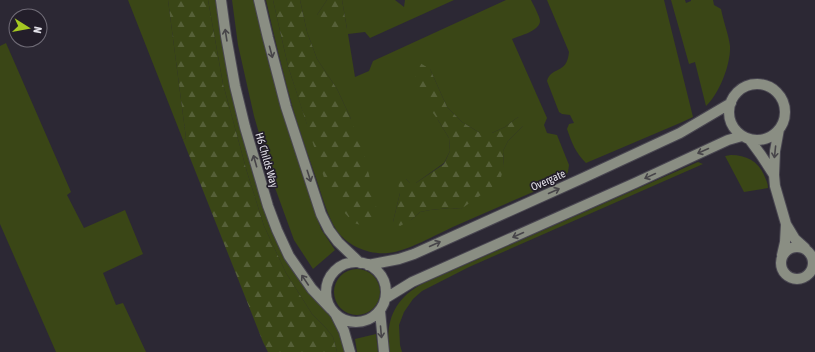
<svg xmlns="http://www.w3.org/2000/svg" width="815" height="352" font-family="'Asap Condensed',sans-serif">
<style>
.green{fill:#3a4616;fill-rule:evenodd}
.forest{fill:url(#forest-firs)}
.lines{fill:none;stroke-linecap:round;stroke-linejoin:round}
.secondary-casing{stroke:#494651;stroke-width:12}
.secondary{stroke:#8a8e83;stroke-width:10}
.oneway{stroke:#474549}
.labels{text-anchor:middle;stroke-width:3.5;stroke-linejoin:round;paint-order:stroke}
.street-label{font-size:11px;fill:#e4e2ea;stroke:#231e2a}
</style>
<defs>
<pattern id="forest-firs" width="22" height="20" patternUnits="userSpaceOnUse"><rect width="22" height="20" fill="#3a4616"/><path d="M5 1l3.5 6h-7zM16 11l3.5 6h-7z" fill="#566038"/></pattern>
</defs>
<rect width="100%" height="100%" fill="#2c2834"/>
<!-- green -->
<path class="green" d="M128,0H168L186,138L183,140Z
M208,0H221L226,36L277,230L331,309L350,352H337L333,337L325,327L312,314L286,273L264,226L247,172L223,84Z
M232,0H254L268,61L298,161L321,229L335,250L313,269L294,240L274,185L254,116L238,45Z
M266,0H273L288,66L307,124L351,119L337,89L317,59L307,32L300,0H327L317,15L347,29L342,0H395L404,7L405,0H454L370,38L365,32L348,34L355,77L369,71L373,61L506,0H531C533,4 540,17 540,21C540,31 519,36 512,39L547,118L544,125L547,133L557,135L569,165L568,172L565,177L557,182C523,196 489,211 455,226C435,235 408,251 388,253C369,255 348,246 337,231C328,218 321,193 316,178C308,155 300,132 293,109C283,73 274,36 266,0ZM430,69L447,107L462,122L480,133H492L505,127L518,117L523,126L508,141L503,151L504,166L461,209L450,208L430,210L420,212L411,220L393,222L400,193L406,179L410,183H416L444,163L450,151L449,138L438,120Z
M547,0H664L693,117L680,123L586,163C575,152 572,143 567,129L569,124L574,123L570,115L562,114L559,112L547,81C551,66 567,75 569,52Z
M671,0H685L686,3L691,1V0H713L714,5L721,9C723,20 729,36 730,46C731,64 719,94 706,106L695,62L689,64Z
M6,43L71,192L67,195L84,228L125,210L143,254L103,273L116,305L123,303L146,352H56L0,224V46Z
M731,155C746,155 758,161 764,175C766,180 768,183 768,188L744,192L725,156Z
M698,162L703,164L469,267L422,291L413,299L404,312L399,325L400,345L402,352H390C384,322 395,298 422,284Z
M334 292a23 23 0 1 1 46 0a23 23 0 1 1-46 0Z
M376,334L378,352H357L355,339Z"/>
<!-- forest -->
<path class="forest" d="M168,0H208L223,84L247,172L264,226L286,273L312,314L325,327L333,337L337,352H268L263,342L183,140L186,138Z
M273,0H300L307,32L317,59L337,89L351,119L365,157L378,215L367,227L354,223L341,209L327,187L288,66Z
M327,0H342L347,29L338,35L329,27L318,24L317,15Z
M420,63L430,69L447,107L462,122L480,133H492L505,127L518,117L523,119V126L508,141L503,151L504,166L501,177L491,188L461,209L450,208L430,210L420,212L411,220L400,226L393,222L400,193L398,183L399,179H406L410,183H416L444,164L450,151L449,138L438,120L423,99L416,84L415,71Z"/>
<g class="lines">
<!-- secondary casing -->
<g class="secondary-casing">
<path id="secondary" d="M221,0L226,36L235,86L245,127L268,206L277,230L289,256L312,289L331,309
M259,0L268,38L286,107L321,214L329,230L338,242L360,263
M729 112a28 28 0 1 1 56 0a28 28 0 1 1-56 0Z
M779,129L775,151L774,175L775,186L786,224L795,239L805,248
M750,140L761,155L774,175
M781 263a16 16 0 1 1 32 0a16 16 0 1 1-32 0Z
M782,255L785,242L786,224
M326 292a30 30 0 1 1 60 0a30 30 0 1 1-60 0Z
M368,265L399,259L414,254L583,178L680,133L731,103
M386,298L412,282L635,183L728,140L742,136
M380,311L384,352
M336,315L344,331L350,352"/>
</g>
<!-- secondary -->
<use href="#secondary" class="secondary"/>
</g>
<!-- one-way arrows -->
<defs><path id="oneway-shaft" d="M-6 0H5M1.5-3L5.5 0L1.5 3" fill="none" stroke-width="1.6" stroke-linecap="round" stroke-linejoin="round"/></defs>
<g class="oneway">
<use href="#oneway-shaft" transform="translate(226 35) rotate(-99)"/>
<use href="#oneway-shaft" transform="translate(271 52) rotate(75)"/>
<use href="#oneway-shaft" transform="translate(703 151) rotate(156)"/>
<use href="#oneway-shaft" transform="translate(775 152) rotate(96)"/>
<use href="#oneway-shaft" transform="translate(255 161) rotate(-106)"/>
<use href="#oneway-shaft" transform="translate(309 176) rotate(72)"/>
<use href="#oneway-shaft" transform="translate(650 176) rotate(155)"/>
<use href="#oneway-shaft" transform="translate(554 191) rotate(-24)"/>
<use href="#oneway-shaft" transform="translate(518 235) rotate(156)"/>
<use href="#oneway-shaft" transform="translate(435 244) rotate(-24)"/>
<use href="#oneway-shaft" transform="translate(305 280) rotate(-124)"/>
<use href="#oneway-shaft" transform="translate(381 332) rotate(85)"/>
</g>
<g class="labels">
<!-- street labels -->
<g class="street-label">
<text transform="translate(267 160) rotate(74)" y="4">H6 Childs Way</text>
<text transform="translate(548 180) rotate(-24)" y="4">Overgate</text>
</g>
</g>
<!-- north arrow -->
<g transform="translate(28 28) rotate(101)"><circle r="19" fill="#231e2a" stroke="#706c77"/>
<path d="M0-3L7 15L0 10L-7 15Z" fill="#a5c822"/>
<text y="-6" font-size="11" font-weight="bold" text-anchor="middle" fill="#e4e2ea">N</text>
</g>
</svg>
